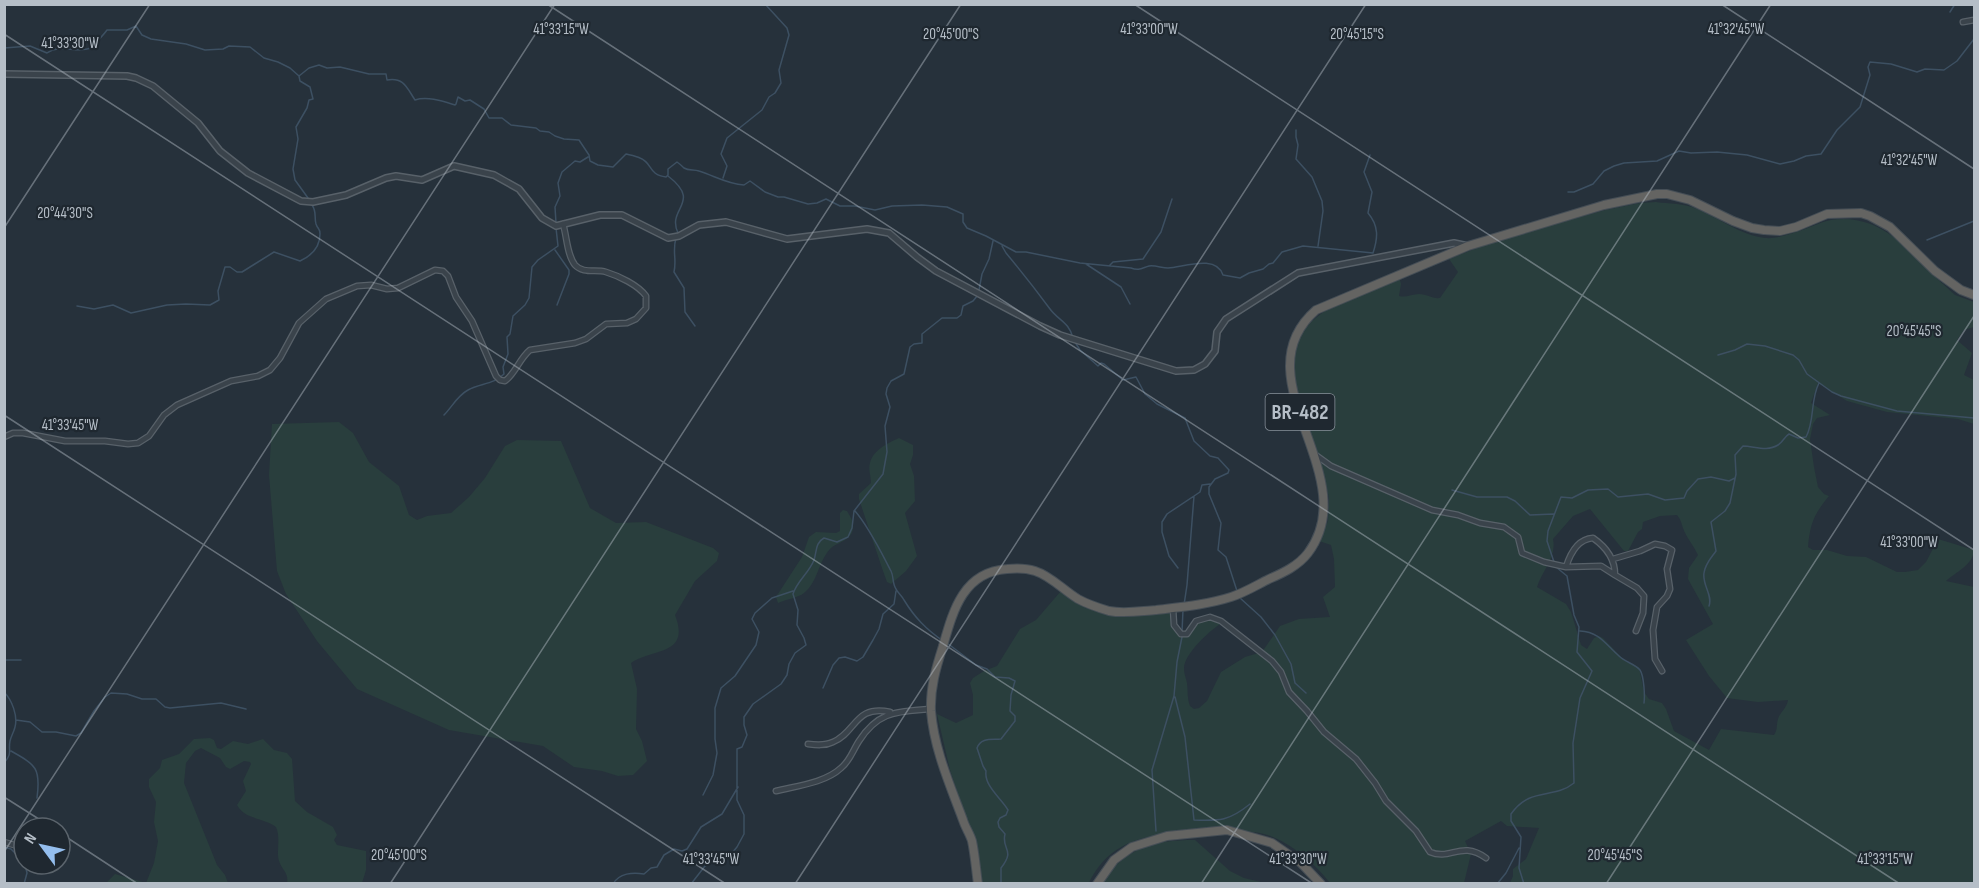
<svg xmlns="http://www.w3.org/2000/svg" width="1979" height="888" font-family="'Sofia Sans Condensed',sans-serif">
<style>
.green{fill:#293e3d;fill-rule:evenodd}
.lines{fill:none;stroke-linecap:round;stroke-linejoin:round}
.stream{stroke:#3d5062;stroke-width:1.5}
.minor-casing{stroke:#586169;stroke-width:7}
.tertiary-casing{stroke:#586169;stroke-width:8}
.trunk-casing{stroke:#454e56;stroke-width:10}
.minor{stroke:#3a434b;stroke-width:4.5}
.tertiary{stroke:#3a434b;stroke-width:5}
.trunk{stroke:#646462;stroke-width:8}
.ticks{fill:none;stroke:#b5bec7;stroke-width:1.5;stroke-opacity:0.45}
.labels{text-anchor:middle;stroke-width:4.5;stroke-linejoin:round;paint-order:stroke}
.shield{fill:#1f2830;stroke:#88919a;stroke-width:1.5}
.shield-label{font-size:21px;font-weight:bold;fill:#b5bec7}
.ticks-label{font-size:15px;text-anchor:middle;fill:#b5bec7;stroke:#1f2830;stroke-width:4.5;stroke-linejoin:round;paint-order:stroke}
</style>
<rect width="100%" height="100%" fill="#26313b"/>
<!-- green -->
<path class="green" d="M1656,202C1669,204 1684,203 1697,209C1719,218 1740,235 1765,238C1776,239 1786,235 1796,232C1807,229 1820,222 1831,220C1853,216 1875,223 1892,236C1899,241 1918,256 1921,264L1955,295L1974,302V327L1964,330L1957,340L1972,353L1964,375L1974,380V424L1958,419L1887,412L1847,401L1818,383L1811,403L1830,415L1817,418L1813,424L1810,439L1814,467L1818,487L1824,494L1829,496C1814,514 1810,524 1808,547L1813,550H1827L1847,556L1866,557L1897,572H1905L1918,570L1926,562L1938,539L1974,550C1973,565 1956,572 1946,581L1974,587V883H1510L1513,876V869L1526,859L1539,828L1507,826L1501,821L1465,841L1471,854L1464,883H1330C1315,864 1296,847 1273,837C1253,829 1230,831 1209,832C1160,834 1114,832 1089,883H979L970,830L950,770L937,714L956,723L973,715V695L970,683L973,678L984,671L997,666L1020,629L1036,620L1061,591L1124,616L1172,612L1173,625L1182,633C1198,620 1200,614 1222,623C1211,629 1183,655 1184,669C1184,674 1186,678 1187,683C1188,691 1187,698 1190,706L1194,709L1199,708L1207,701L1221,672L1245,657L1262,652L1280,626L1299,619L1330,617L1323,597L1335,587L1334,559L1331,545L1319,541L1328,521L1329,498L1322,469L1301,419L1291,383L1294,347L1303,331L1312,321L1332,305L1399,276L1401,284L1399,296C1406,298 1412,294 1419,294C1427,294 1432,299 1440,298L1458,272L1449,259L1492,242L1605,210L1640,203ZM1590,509L1624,551H1628L1638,532L1642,529L1643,522L1660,516L1677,515C1681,520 1681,522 1683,528C1686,537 1694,546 1698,555L1689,568L1688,579L1713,624L1686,640L1709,676L1727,698L1758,702L1788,700C1787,708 1780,712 1778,719C1776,726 1778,729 1774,735L1721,729L1709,750L1674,731L1666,709L1662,703L1649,699L1644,692L1639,667L1625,661L1603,638L1599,636L1594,638L1587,649L1581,645L1571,612L1566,604L1537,587C1542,571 1557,557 1553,539L1573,516Z
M339,422L353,433L369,462L399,486L409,515L417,520L427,516L451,513L469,497L485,478L505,446L517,440L561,441L590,508L616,523L646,522L713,548L719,553L717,561L695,581L675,615C691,656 652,648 631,663L637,689L636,729L642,741L647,761L633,775L618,776L602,771L574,767L543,746L449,730L357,689L317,641L286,594L277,571L269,475L272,424Z
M899,438L913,445V455L910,464L914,476L915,501L905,513L917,556L906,571L891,584L887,582L883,571L859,499V494L871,483C871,476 868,469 870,463C873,450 888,443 899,438Z
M843,510L847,511C850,516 854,522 853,528C852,541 837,542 830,549C818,562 818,582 804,593C798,598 786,599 778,603L776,597L802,557L809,537L816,532L836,533L840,531V513Z
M210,738L214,740L217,748L221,749L233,741L248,744L263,739L274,750L287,753L292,759L295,801L307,812L333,827L337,835L334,840L337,845L366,851V870L362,883H287C289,873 282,870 279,861C276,851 281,838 276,827C263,817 245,820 237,805L246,791L243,781L251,764L250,762L244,761L230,769L226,767L220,758L201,748L195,751L186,763L184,783L217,865L225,875L228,883H106L115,874L146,883L154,863L158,841L154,822L156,802L149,787V779L160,768L162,760L179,754L194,739Z
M1195,840L1230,871L1244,878L1265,883L1099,884C1127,848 1151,840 1195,840Z"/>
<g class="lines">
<!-- stream -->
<path class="stream" d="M1950,12L1955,4
M4,48L30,46L47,53C61,43 76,54 91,48C97,41 102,37 107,30H127L136,26L142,35L151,39L186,44L205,50L223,49L229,46L250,47L264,58L278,62L290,68L299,76L300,81L310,87L313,99L309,100L307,108L296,127L298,139L293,169L295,180L308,198
M299,76L309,68L319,65L327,68L340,67L369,74H386L387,80C404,77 407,88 415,100C427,96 442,101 455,105L456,104L458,97L465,101L470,100L484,109L489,118H502L511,125L536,128L540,131L549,132L555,136L564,139L579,140L589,155L590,161L598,165L613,167L626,154C630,155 636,156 640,158C653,163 648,175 666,177L668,175
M1296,130V137L1298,145L1296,159L1312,177L1322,201L1323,211L1318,246
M668,175V169L677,162C680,164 682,166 684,168C689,171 694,169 699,171C715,176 727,184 744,185L750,181L765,192L778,197H784L808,204L817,203L826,199L840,206H855L875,210L892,206L922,205L947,207L963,214V222L967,228L986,236L1016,252H1026L1080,263L1131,268C1139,271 1142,268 1149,266C1155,265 1162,268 1168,268C1184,267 1216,254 1223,275L1240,278L1249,273L1263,269L1269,264L1273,263L1282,252L1303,246L1373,253C1378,238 1379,226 1368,213L1372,192L1364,172L1370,155
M668,176C703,203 666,208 678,233
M723,178L727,166L721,154L727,138L762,110L769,97L775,93L781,83L779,70L789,35L787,28L765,4
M1568,192H1574L1593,184L1604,171L1614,166L1624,163L1657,161L1679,151L1691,153L1717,152L1747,155L1780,164L1794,161L1806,156L1821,154L1837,130L1860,107L1870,75L1868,67L1870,62L1891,64L1917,72L1925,69L1944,70L1957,61L1974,39
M556,223L555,207L560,196L558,183L562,172L575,161L580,162L588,157
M676,238C672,251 677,259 674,272L684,288L685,312L695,326
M1927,240L1974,221
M1002,246L1006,253C1021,271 1036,290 1050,309C1059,321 1069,322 1073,338
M555,250L569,270V274L557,305
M1086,264L1121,287L1130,304
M1110,265L1113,262L1143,259L1161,232L1172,199
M979,290L982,274L989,259L993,241
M77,306L94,309L113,305L131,313L167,305L186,304L210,305L219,300L218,291L225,267H230L237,272H242L274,252L300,261C311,256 320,247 320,234C320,228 318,230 316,224C314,217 317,212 312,205
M1075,342L1080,350L1098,366L1101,363L1104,364L1123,380L1136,377L1145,394L1157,404L1185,418L1194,441L1210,456L1218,458L1229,470L1228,473L1215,479L1209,487V494L1221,523L1218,550L1226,557L1237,591
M1718,355L1735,350L1747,344L1765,346L1793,355L1799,360L1807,374L1832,392L1841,396L1897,411L1974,418
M444,415C452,407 457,396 468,390C480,383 493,385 504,374L503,367L508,354L507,337L510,334L513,316L525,305L529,298L532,267L538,260L558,246L556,228
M1452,490L1477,497H1507L1515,501L1530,515L1554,514
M855,511C869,527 881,552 891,571C894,577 892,583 896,589C898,593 902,596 904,600C915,618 926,629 943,641
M1554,562L1547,541L1548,531L1561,497L1572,498L1588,490L1608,489L1618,497L1648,494L1665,500L1684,498L1687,491L1698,479L1711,477L1729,481L1735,478
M1178,568L1169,556L1162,532V522L1167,514L1200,492L1202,485L1210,484
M1240,598L1261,617L1275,635L1291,664L1295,683L1306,693
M1184,605L1187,585L1194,496
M1709,606C1713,595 1702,585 1704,573C1705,564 1711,558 1716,551L1711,522L1725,511L1730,503L1736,474L1735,455L1743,446C1754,446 1767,452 1778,445C1783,442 1784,437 1789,434L1798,438L1806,437C1815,421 1810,400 1819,383
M1580,631C1600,632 1606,645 1619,656C1625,662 1635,664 1640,670C1644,676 1645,696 1644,703
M1182,632L1183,610
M947,643L976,665L987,669L995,677L1009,678L1015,681L1011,695L1010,711L1015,716V721L1001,739C992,740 981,737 977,748L983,766L986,771C984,786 1001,798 1008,810L1006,815L1000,818L998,822L999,827L1005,834C1001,850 1016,849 1001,868V884
M4,660H21
M823,688L833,665L839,658L845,657L857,661L863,657L873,640L879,629L883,614L894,604L896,591
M4,692C12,700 18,716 15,727C14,732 11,736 10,741C8,751 13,753 4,763
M1175,697L1185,737L1194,820C1220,821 1229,821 1250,804
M16,720L30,722L42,732H56L76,736L81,733L94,711L105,697L111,693L127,694L142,699H156L165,707L170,708L221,703L246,709
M11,751C36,765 41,768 37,798
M4,787V792
M703,795L713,775L717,753L715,739V708L721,688L735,676L756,645L759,632L752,619L755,613L772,598L793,591
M1156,831L1152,770L1174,696L1177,662L1182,637
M4,847L11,849L24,862
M24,884L27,873L25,864
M613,884C619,873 633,872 644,874L651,868L657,867L664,855L674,849L682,851L687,849L701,827L722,814L738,787
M691,884L705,866L717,859L726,858L732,853L737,847L744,834V815L737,800V749L742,747L747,735L744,725V717L753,704L781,684L787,675L789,664L795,653L806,645L804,638L797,625L798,610L793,594C797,581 809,573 814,560C817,551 815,543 824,538L837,542L848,537L852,528L854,511L883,474L887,452L885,426L890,407L886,394L887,388L891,381L904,374L910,347L914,344L922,343V334L942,318H957L961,315L963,306L973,301L978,295
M1497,884L1506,873L1519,848
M1524,884L1519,868L1521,837L1511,821V814C1531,786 1553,800 1574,783L1573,743L1580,698L1592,671L1577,652L1579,627L1574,615L1567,576L1556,567"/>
<!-- minor casing -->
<g class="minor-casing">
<path id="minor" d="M1963,22L1974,20
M4,437L13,433H23L65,441H105L128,444L138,443L149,436L164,415L177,405L231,381L258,376L270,370L280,358L299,323L326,299L357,286L371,285L387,289L398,288L435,270L443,271L448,276L456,297L472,321L496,376L500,380L505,381C516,373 519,359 530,350L575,343L586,339L606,324L627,323L636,319L646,308V296C638,285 619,276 606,272C596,269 583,274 575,265C567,255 567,237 563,224
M1313,453L1331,466L1432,510L1458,515L1480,523L1504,527L1518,537L1522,553L1544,562L1566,567C1570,554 1578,539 1593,538C1606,547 1615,559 1615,575L1637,588L1644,596L1643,613L1636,631
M1613,559L1640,551L1655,544L1665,546L1672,550L1667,569L1670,589L1667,596L1657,607L1653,630L1655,659L1662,671
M1566,567L1601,566L1615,575
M1173,608L1174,625L1181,634H1187L1196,621L1210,617L1221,621L1272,661L1281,672L1289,692L1307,711L1324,732L1356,759L1375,783L1386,801L1416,831L1430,852C1451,861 1461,840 1486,858
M808,744C816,745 825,746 833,742C856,733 855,704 890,712
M776,791C796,786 825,783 841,768C850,761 853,750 859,741C879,710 898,712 931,709
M4,842L24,848"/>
</g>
<!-- tertiary casing -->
<g class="tertiary-casing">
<path id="tertiary" d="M4,74L127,76L136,78L153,86L198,123L220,151L248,173L301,201L313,202L346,195L386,178L396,176L422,180L454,166L494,175L519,189L542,218L556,226L600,215H622L668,238L679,236L699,225L726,222L787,239L867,229L889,233L917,257L936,271L1040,326L1060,335L1176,371L1194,370L1205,364L1215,351L1217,332L1226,319L1298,273L1454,243L1468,246"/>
</g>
<!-- trunk casing -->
<g class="trunk-casing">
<path id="trunk" d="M978,884C976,870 975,855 972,841C970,834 965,827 963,820C950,785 934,749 931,711C930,688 936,668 943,646C953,611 963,572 1007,569C1016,568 1026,568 1035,571C1051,576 1063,590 1078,599C1087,604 1099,608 1109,611C1125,614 1140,611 1156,610C1181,607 1206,605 1231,597C1244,593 1257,585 1269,579C1283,573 1298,566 1308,553C1366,476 1238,378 1316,310L1468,246L1604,205L1657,194H1667L1690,200L1733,221L1752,228L1764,230L1780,231L1796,227L1827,214L1861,213L1870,216L1890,227L1935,271L1961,290L1974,295
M1097,884L1114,860L1132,847L1167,836L1227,830L1272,843L1301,863L1321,884"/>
</g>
<!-- minor -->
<use href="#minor" class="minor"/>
<!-- tertiary -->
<use href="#tertiary" class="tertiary"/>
<!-- trunk -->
<use href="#trunk" class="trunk"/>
</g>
<!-- ticks -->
<path class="ticks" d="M547,4L1900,884M1134,4L1974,550M1721,4L1974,169M4,34L1313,884M4,228L150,4M4,415L726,884M4,797L53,828M60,833L138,884M4,852L555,4M390,884L961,4M795,884L1366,4M1201,884L1771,4M1606,884L1974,316"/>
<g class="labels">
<!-- shield labels -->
<rect class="shield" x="1265.5" y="394" width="69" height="36" rx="4.5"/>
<g class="shield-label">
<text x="1300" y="419">BR-482</text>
</g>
</g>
<g class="ticks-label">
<text x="561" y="34">41°33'15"W</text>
<text x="1149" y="34">41°33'00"W</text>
<text x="1736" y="34">41°32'45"W</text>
<text x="951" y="39">20°45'00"S</text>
<text x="1357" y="39">20°45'15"S</text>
<text x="70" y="48">41°33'30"W</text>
<text x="1909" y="165">41°32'45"W</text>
<text x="65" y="218">20°44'30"S</text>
<text x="1914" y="336">20°45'45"S</text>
<text x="70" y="430">41°33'45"W</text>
<text x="1909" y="547">41°33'00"W</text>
<text x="399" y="860">20°45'00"S</text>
<text x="1615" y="860">20°45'45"S</text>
<text x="711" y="864">41°33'45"W</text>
<text x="1298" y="864">41°33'30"W</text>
<text x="1885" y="864">41°33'15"W</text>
</g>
<!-- border -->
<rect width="1979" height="888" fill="none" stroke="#b5bec7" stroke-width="12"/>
<!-- north arrow -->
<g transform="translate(42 846) rotate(303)"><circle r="28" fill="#1f2830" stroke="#5b646c" stroke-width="1.5"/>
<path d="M0-4.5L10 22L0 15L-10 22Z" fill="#94beee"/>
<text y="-9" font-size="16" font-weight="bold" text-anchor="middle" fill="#b5bec7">N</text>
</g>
</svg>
